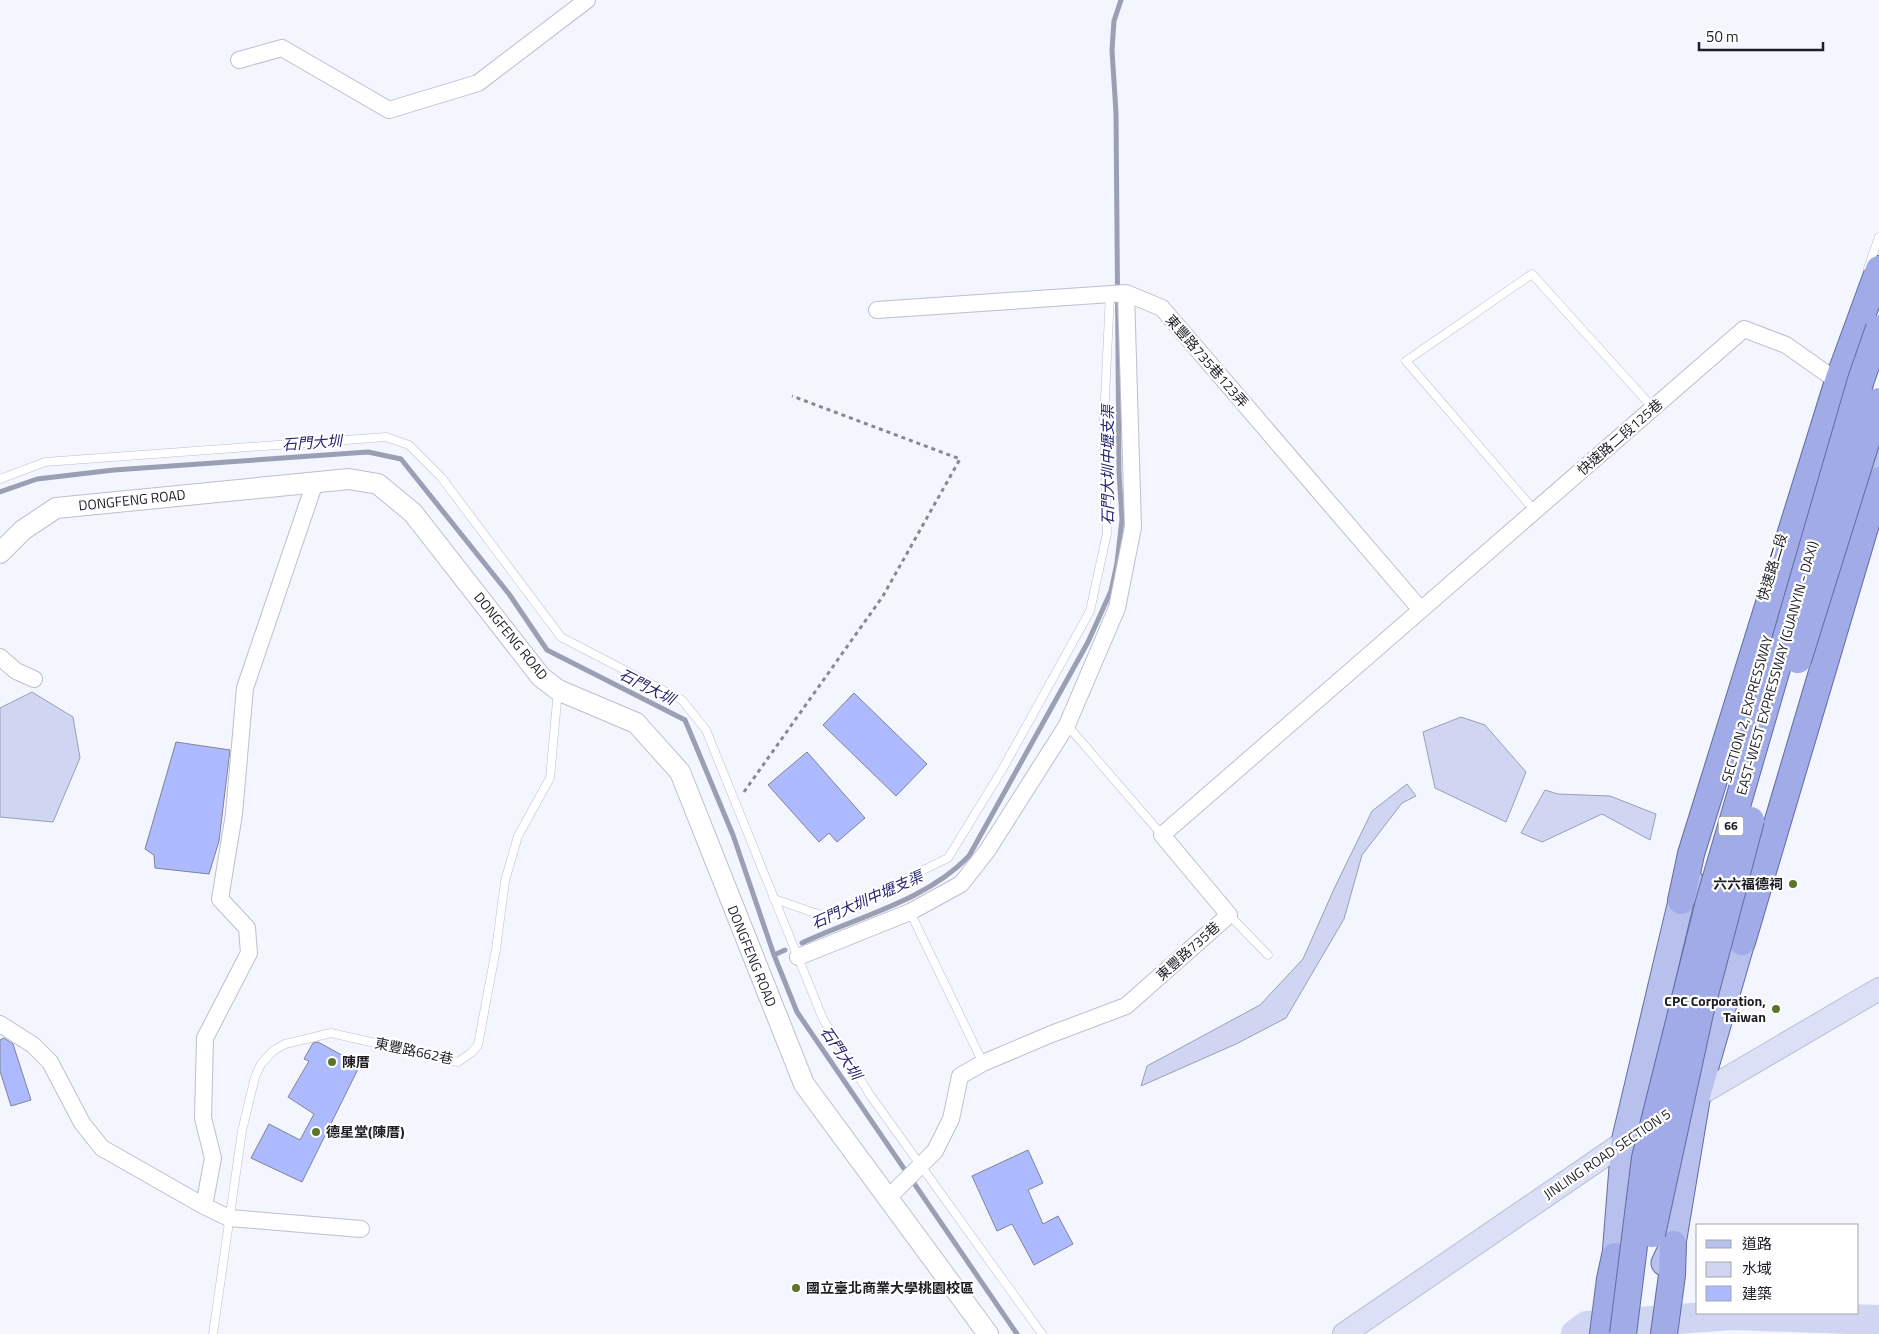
<svg xmlns="http://www.w3.org/2000/svg" width="1879" height="1334" font-family="'Titillium Web','Noto Sans TC',sans-serif">
<style>
.water{fill:#d0d6f2;stroke:#9a9fb4}
.lines{fill:none;stroke-linecap:round;stroke-linejoin:round}
.stream{stroke:#9a9fb4;stroke-width:5}
.river{stroke:#d0d6f2;stroke-width:30}
.building{fill:#adbaff;stroke:#808391}
.service-casing{stroke:#bcbfcf;stroke-width:9}
.minor-casing{stroke:#bcbfcf;stroke-width:18}
.tertiary-casing{stroke:#bcbfcf;stroke-width:22}
.secondary-casing{stroke:#bcbfcf;stroke-width:24}
.primary-casing{stroke:#636ca0;stroke-width:27}
.trunk-casing{stroke:#636ca0;stroke-width:28}
.path{stroke:#878890;stroke-width:3;stroke-dasharray:4 4;stroke-linecap:butt}
.service{stroke:#fff;stroke-width:8}
.minor{stroke:#fff;stroke-width:16}
.tertiary{stroke:#fff;stroke-width:20}
.secondary{stroke:#dce0f7;stroke-width:22}
.primary{stroke:#b8c0ee;stroke-width:25}
.trunk{stroke:#a0abe8;stroke-width:26}
.trunk-bridge-casing{stroke:#636ca0;stroke-width:28;stroke-linecap:butt}
.trunk-bridge{stroke:#a0abe8;stroke-width:26}
.poi-dot{fill:#5c7529;stroke:#fff;stroke-width:2}
.labels{text-anchor:middle;stroke-width:4.5;stroke-linejoin:round;paint-order:stroke}
.shield{fill:#fff;stroke:#616266;stroke-width:1}
.shield-label{font-size:12px;font-weight:bold;fill:#1d1e24}
.street-label{font-size:14px;fill:#1d1e24;stroke:#fff}
.poi-label{font-size:14px;font-weight:bold;fill:#1d1e24;stroke:#fff;text-anchor:start}
.water-label{font-size:15px;font-style:italic;fill:#242572;stroke:#fff}
</style>
<rect width="100%" height="100%" fill="#f3f5ff"/>
<!-- water -->
<path class="water" d="M32,692L73,717L80,758L53,822L0,817V708Z
M1461,717L1485,725L1526,772L1506,822L1435,788L1423,732Z
M1407,784L1416,796L1402,803L1362,855L1344,919L1286,1018L1236,1044L1141,1086L1147,1066L1260,1005L1303,959L1334,889L1372,811Z
M1545,790L1558,794L1610,796L1656,814L1650,840L1602,814L1542,842L1521,833Z"/>
<g class="lines">
<!-- stream -->
<path class="stream" d="M0,492L37,479L114,470L368,452L401,459L509,594L547,650L685,720L733,835L774,955L797,1012L1017,1334
M802,943C857,917 926,901 969,856L1088,642L1111,591L1117,563L1122,519L1119,473L1116,113L1112,50L1114,21L1121,0
M774,955L785,950"/>
<!-- river -->
<path class="river" d="M1576,1334L1587,1326L1732,1315L1879,1320"/>
</g>
<!-- building -->
<path class="building" d="M854,693L927,764L896,796L823,725Z
M176,742L230,750L219,841L209,874L155,868L154,855L145,849Z
M807,752L865,818L837,842L829,833L819,842L768,785Z
M4,1038L13,1044L31,1100L11,1106L0,1071V1040Z
M318,1042L360,1065L302,1182L251,1158L269,1124L300,1140L314,1114L288,1097L309,1061L304,1059L313,1043Z
M1028,1150L1043,1183L1028,1190L1043,1224L1058,1216L1073,1244L1034,1265L1012,1224L997,1231L972,1176Z"/>
<g class="lines">
<!-- service casing -->
<g class="service-casing">
<path id="service" d="M1868,268L1879,237
M0,479L45,462L386,437L409,445L441,477L561,637L682,700L706,730L823,1019L870,1095L1042,1334
M1535,511L1406,361L1532,274L1653,408
M1067,725L1162,835
M774,899L827,917L948,858L1002,770L1090,611L1107,533L1104,419L1110,294
M910,912L983,1063
M1229,915L1268,955
M213,1334L242,1131L255,1077L261,1064L273,1051L285,1044L331,1033L458,1062L471,1053L478,1045L496,949L505,881L518,836L550,778L558,690"/>
</g>
<!-- minor casing -->
<g class="minor-casing">
<path id="minor" d="M239,60L282,48L389,110L478,83L587,0
M877,310L1126,293L1162,308L1421,610
M0,657L16,671L34,679
M798,957L910,912L961,884L987,851L1067,725L1117,608L1133,527L1126,293
M0,1024L33,1045L50,1062L82,1123L102,1148L204,1206L213,1158L203,1118L205,1038L249,953L247,928L220,899L234,814L245,688L315,482
M888,1198L935,1151L951,1119L960,1076L983,1063L1049,1035L1126,1006L1229,915L1162,835L1744,329L1786,345L1830,376
M204,1206L229,1218L361,1229"/>
</g>
<!-- tertiary casing -->
<g class="tertiary-casing">
<path id="tertiary" d="M0,553L23,530L56,508L349,479L378,484L413,513L541,677L558,690L636,723L680,772L804,1084L988,1334"/>
</g>
<!-- secondary casing -->
<g class="secondary-casing">
<path id="secondary" d="M1688,1101L1879,989
M1344,1334L1636,1134"/>
</g>
<!-- primary casing -->
<g class="primary-casing">
<path id="primary" d="M1863,500L1879,447
M1664,1263L1673,1244L1698,1094L1742,942L1744,921
M1621,1277L1615,1256L1624,1142L1681,901L1691,882"/>
</g>
<!-- trunk casing -->
<g class="trunk-casing">
<path id="trunk" d="M1681,901L1691,854L1839,378L1879,269
M1742,942L1879,480
M1603,1334L1610,1279L1615,1256
M1664,1334L1672,1275L1673,1244"/>
</g>
<!-- path -->
<path class="path" d="M744,792L883,596L960,459L792,396"/>
<!-- service -->
<use href="#service" class="service"/>
<!-- minor -->
<use href="#minor" class="minor"/>
<!-- tertiary -->
<use href="#tertiary" class="tertiary"/>
<!-- secondary -->
<use href="#secondary" class="secondary"/>
<!-- primary -->
<use href="#primary" class="primary"/>
<!-- trunk -->
<use href="#trunk" class="trunk"/>
<!-- trunk-bridge casing -->
<g class="trunk-bridge-casing">
<path id="trunk-bridge" d="M1798,660L1879,401
M1652,1234L1700,1013L1751,820
M1623,1334L1645,1158L1709,902L1861,380L1879,328"/>
</g>
<!-- trunk-bridge -->
<use href="#trunk-bridge" class="trunk-bridge"/>
</g>
<!-- markers -->
<g class="poi-dot">
<circle cx="1793" cy="884" r="5"/>
<circle cx="1776" cy="1009" r="5"/>
<circle cx="332" cy="1062" r="5"/>
<circle cx="316" cy="1132" r="5"/>
<circle cx="796" cy="1288" r="5"/>
</g>
<g class="labels">
<!-- shield labels -->
<rect class="shield" x="1718.5" y="816.5" width="25" height="19" rx="4"/>
<g class="shield-label">
<text x="1731" y="830">66</text>
</g>
<!-- street labels -->
<g class="street-label">
<text transform="translate(1207 361) rotate(49)" y="5">東豐路735巷123弄</text>
<text transform="translate(1620 437) rotate(-41)" y="5">快速路二段125巷</text>
<text transform="translate(132 500) rotate(-6)" y="5">DONGFENG ROAD</text>
<text transform="translate(1772 567) rotate(-73)" y="5">快速路二段</text>
<text transform="translate(511 636) rotate(51)" y="5">DONGFENG ROAD</text>
<text transform="translate(1777 668) rotate(-74)" y="5">EAST-WEST EXPRESSWAY (GUANYIN - DAXI)</text>
<text transform="translate(1747 709) rotate(-74)" y="5">SECTION 2, EXPRESSWAY</text>
<text transform="translate(1188 951) rotate(-42)" y="5">東豐路735巷</text>
<text transform="translate(752 956) rotate(68)" y="5">DONGFENG ROAD</text>
<text transform="translate(414 1051) rotate(12)" y="5">東豐路662巷</text>
<text transform="translate(1607 1154) rotate(-34)" y="5">JINLING ROAD SECTION 5</text>
</g>
<!-- poi labels -->
<g class="poi-label">
<text x="1783" y="889" text-anchor="end">六六福德祠</text>
<text x="1766" y="1006" text-anchor="end">CPC Corporation,<tspan x="1766" dy="16">Taiwan</tspan></text>
<text x="342" y="1067">陳厝</text>
<text x="326" y="1137">德星堂(陳厝)</text>
<text x="806" y="1293">國立臺北商業大學桃園校區</text>
</g>
<!-- water labels -->
<g class="water-label">
<text transform="translate(312 443) rotate(-4)" y="5">石門大圳</text>
<text transform="translate(1108 465) rotate(-90)" y="5">石門大圳中壢支渠</text>
<text transform="translate(647 687) rotate(27)" y="5">石門大圳</text>
<text transform="translate(867 900) rotate(-24)" y="5">石門大圳中壢支渠</text>
<text transform="translate(841 1053) rotate(56)" y="5">石門大圳</text>
</g>
</g>
<!-- legend -->
<rect x="1696" y="1224" width="162" height="90" fill="#ffffff" stroke="#a5a5a7"/>
<rect x="1706" y="1240" width="25" height="8" fill="#b8c0ee" stroke="#a5a5a7"/>
<text x="1742" y="1249" font-size="15" fill="#1d1e24">道路</text>
<rect x="1706" y="1262" width="25" height="15" fill="#d0d6f2" stroke="#a5a5a7"/>
<text x="1742" y="1274" font-size="15" fill="#1d1e24">水域</text>
<rect x="1706" y="1286" width="25" height="15" fill="#adbaff" stroke="#a5a5a7"/>
<text x="1742" y="1299" font-size="15" fill="#1d1e24">建築</text>
<!-- scale -->
<path d="M1699 42v8h124v-8" fill="none" stroke="#1d1e24" stroke-width="2.5"/>
<text x="1706" y="42" font-size="15" fill="#1d1e24" stroke="#ffffff" stroke-width="4" paint-order="stroke">50 m</text>
</svg>
